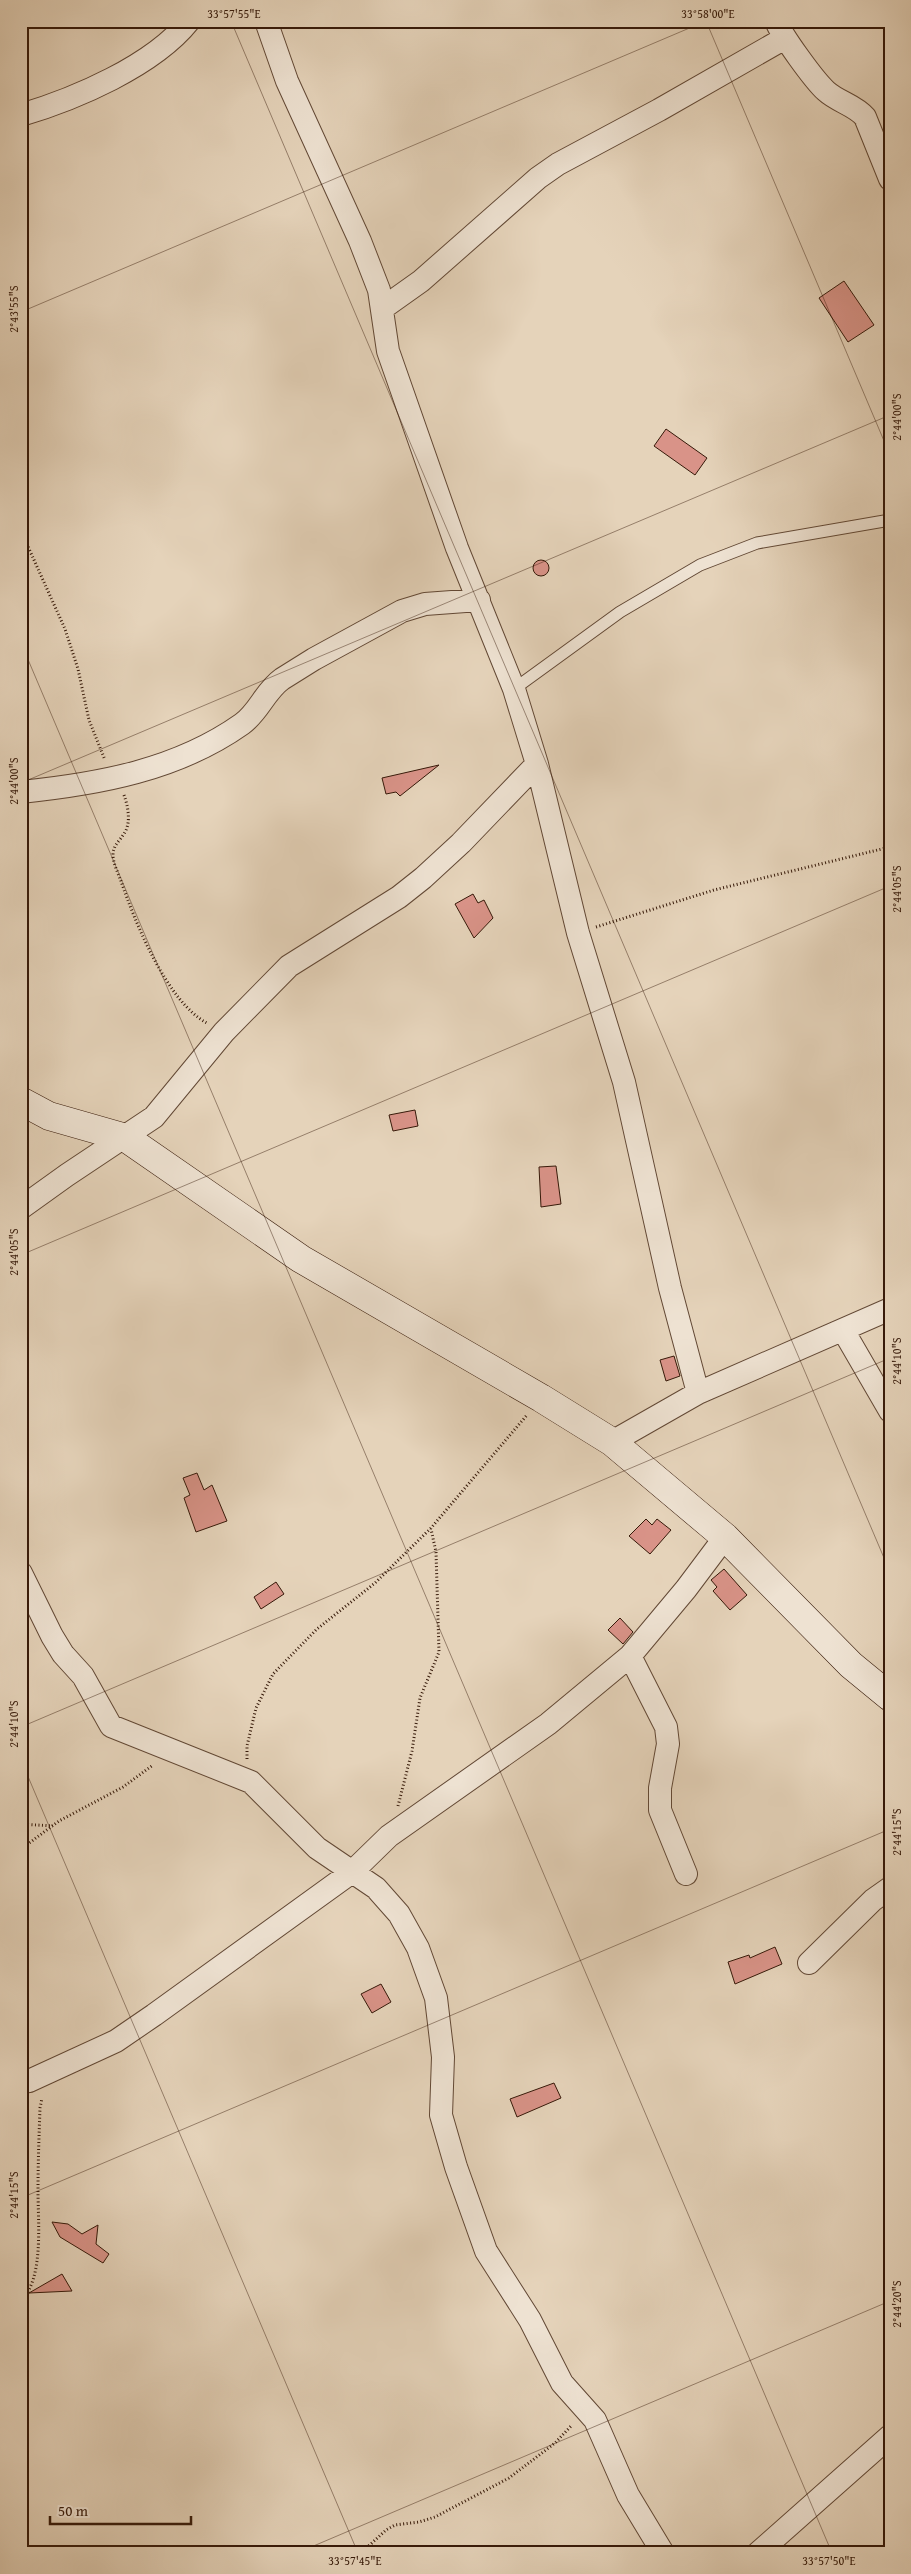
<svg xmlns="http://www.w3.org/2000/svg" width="911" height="2574" font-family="'Gentium Book Plus',serif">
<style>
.building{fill:#d99388;stroke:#361909}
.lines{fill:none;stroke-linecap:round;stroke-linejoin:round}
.lane-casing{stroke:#624835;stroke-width:13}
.street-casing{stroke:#624835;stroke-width:24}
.secondary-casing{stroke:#361909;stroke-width:29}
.path{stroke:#361909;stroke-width:3;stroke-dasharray:1 2.5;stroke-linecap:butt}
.lane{stroke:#eee2d2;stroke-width:11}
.street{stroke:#eee2d2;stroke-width:22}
.secondary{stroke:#eee2d2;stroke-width:28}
.ticks{fill:none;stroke:#361909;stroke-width:1;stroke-opacity:0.45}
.neatline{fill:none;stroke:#361909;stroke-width:2}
.ticks-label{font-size:12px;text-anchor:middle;fill:#361909}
</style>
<rect width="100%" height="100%" fill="#e5d3ba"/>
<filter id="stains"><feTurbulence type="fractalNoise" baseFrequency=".004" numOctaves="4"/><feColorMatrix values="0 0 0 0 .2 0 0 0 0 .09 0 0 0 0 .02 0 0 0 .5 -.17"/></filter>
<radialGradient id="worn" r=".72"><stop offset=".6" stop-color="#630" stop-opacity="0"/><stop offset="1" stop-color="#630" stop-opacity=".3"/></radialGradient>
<!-- building -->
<path class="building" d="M844,281L874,325L848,342L819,298Z
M666,429L707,458L695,475L654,446Z
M533 568a8 8 0 1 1 16 0a8 8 0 1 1-16 0Z
M439,765L400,796L396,792L386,794L382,778Z
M473,894L478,903L484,900L493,918L474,938L455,904Z
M415,1110L418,1126L393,1131L389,1115Z
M556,1166L561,1204L541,1207L539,1167Z
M674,1356L680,1376L666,1381L660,1360Z
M197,1473L204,1490L212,1485L227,1521L196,1532L184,1498L190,1495L183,1478Z
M646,1519L652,1525L657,1519L671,1530L650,1554L629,1536Z
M724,1569L747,1595L730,1610L713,1591L717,1587L711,1580Z
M276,1582L284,1594L261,1609L254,1597Z
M620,1618L633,1632L623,1644L608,1630Z
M775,1947L782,1964L735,1984L728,1962L749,1955L750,1958Z
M381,1984L391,2002L372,2013L361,1994Z
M554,2083L561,2098L517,2117L510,2099Z
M52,2222L68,2224L82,2234L98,2225L96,2244L109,2254L103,2263L60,2237Z
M62,2274L72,2291L29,2293Z"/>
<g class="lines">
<!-- lane casing -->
<g class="lane-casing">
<path id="lane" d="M514,689L620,612L700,565L757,543L890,520"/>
</g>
<!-- street casing -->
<g class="street-casing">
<path id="street" d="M266,21L287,81L360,241L379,290L388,351L457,548L514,689L537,764L578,933L624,1082L670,1288L698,1393
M776,21C782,36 814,80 826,91C838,102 855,105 865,117L890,179
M21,115C75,99 153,66 189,21
M383,308L421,281L538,178L558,164L659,110L785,38
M21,792C99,784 177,770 242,724C259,712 265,691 282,679L314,659L402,611L425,604L479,600
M21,1208L67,1175L154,1117L224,1032L289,966L399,897L423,878L461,843L537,764
M843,1330L890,1411
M612,1442L698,1393L890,1309
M21,1573L52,1636L63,1654L83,1676L111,1726L251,1782L317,1848L376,1888L399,1914L418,1948L436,1998L443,2057L441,2115L456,2167L486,2251L530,2320L562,2383L595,2420L628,2495L663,2553
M630,1656L666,1727L668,1744L660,1788V1810L686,1874
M809,1963L873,1900L890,1888
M21,2082L29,2081L116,2041L154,2015L352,1872L389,1836L548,1724L630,1656L686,1589L725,1537
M758,2553L890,2436"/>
</g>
<!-- secondary casing -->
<g class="secondary-casing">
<path id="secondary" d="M21,1101L49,1116L126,1138L301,1259L541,1398L612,1442L725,1537L851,1665L890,1697"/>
</g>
<!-- path -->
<path class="path" d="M21,531L65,629L78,669L89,720L105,760
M124,795C128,806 131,822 125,832C120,841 113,845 113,855C113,863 118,873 121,881C135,922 167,1002 207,1023
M596,927L714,890L890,847
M247,1759V1746L256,1708L273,1674L317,1629L375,1583L431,1528L527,1415
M398,1806L412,1751L420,1698L439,1652L436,1552L431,1529
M21,1824L53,1826
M21,1849L59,1821L123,1787L153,1765
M21,2300C44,2280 38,2221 38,2192C38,2164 39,2136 40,2108L42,2098
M361,2553L386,2530L395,2525L419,2522L435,2517L509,2478L555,2443L572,2425"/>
<!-- lane -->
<use href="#lane" class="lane"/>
<!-- street -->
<use href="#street" class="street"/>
<!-- secondary -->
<use href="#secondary" class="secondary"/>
</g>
<!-- ticks -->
<path class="ticks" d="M231,21L890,1572M706,21L890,455M21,312L706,21M21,643L832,2553M21,783L890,415M21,1255L890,886M21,1727L890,1358M21,1760L358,2553M21,2198L890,1829M297,2553L890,2301"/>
<!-- margin -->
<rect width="911" height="2574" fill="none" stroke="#e5d3ba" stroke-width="55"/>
<!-- scale -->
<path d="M50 2516v8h141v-8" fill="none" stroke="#361909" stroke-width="2.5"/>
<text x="58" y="2516" font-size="15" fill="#361909" stroke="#eee2d2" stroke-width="4" paint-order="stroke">50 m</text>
<rect x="28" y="28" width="856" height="2518" class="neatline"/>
<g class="ticks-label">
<text x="234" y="18">33°57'55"E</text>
<text x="708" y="18">33°58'00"E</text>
<text transform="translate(14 309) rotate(-90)" y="4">2°43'55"S</text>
<text transform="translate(897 417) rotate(-90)" y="4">2°44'00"S</text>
<text transform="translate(14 781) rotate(-90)" y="4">2°44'00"S</text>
<text transform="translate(897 889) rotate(-90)" y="4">2°44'05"S</text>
<text transform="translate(14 1252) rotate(-90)" y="4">2°44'05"S</text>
<text transform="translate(897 1361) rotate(-90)" y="4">2°44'10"S</text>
<text transform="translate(14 1724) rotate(-90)" y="4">2°44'10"S</text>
<text transform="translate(897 1832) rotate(-90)" y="4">2°44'15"S</text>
<text transform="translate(14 2195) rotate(-90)" y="4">2°44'15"S</text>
<text transform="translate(897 2304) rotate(-90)" y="4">2°44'20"S</text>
<text x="355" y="2565">33°57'45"E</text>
<text x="829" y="2565">33°57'50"E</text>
</g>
<rect width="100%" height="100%" filter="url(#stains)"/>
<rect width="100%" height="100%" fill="url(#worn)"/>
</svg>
